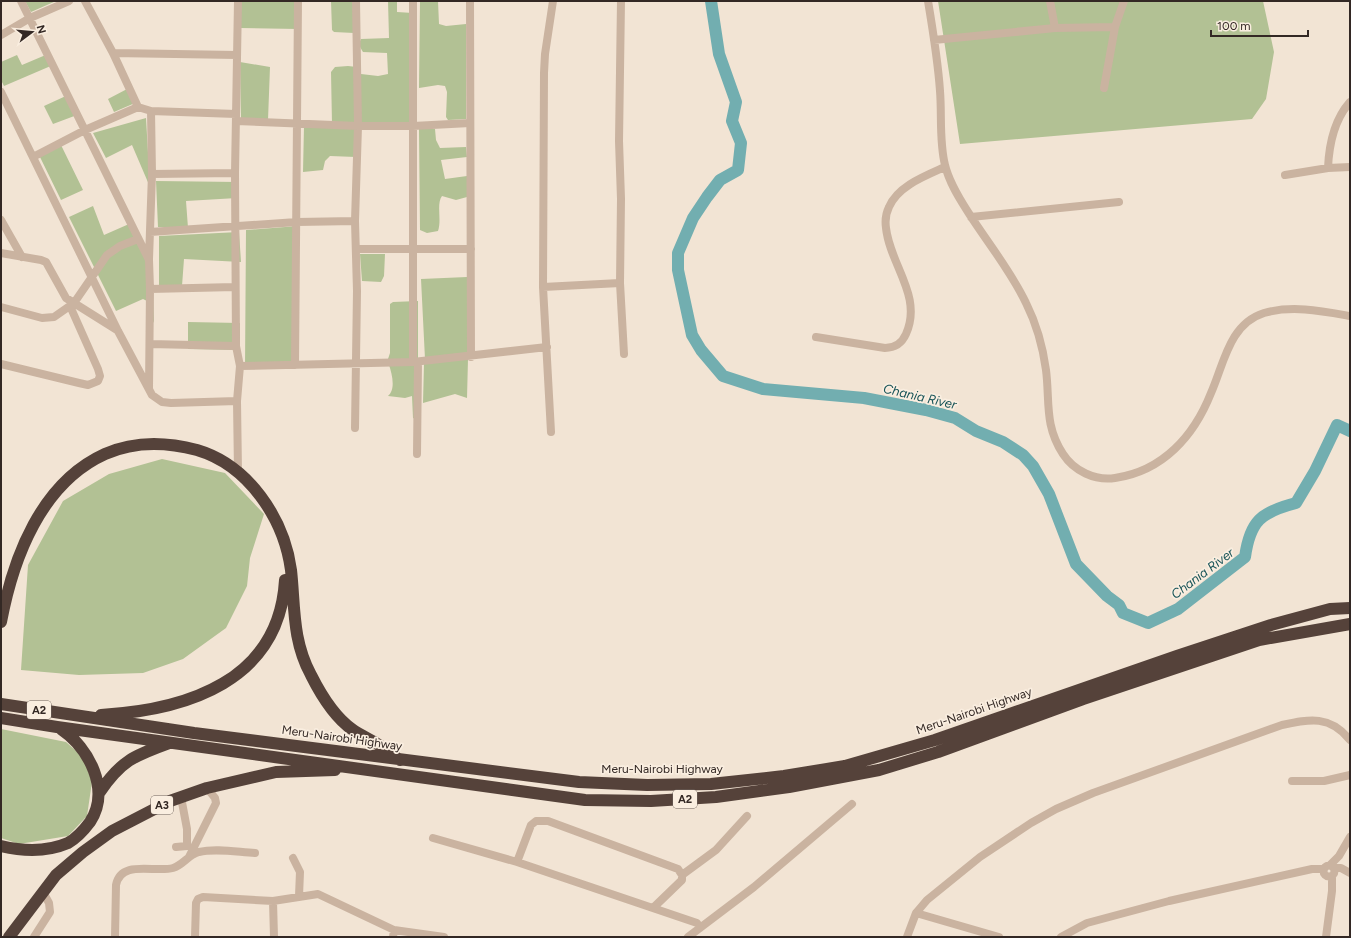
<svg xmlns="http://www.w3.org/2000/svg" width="1351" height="938" font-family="Figtree,sans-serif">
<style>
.green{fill:#b2c194}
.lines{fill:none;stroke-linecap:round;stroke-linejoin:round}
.river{stroke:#72aeb0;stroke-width:12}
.minor{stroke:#cab3a0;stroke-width:8}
.highway{stroke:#55423a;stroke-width:12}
.labels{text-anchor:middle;stroke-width:3.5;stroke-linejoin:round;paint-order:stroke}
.shield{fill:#faeee0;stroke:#6f635c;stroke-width:1}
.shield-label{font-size:11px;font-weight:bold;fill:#332824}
.street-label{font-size:12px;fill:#332824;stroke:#faeee0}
.water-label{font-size:13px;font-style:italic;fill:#175357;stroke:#faeee0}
</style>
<rect width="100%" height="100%" fill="#f2e4d4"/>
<!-- green -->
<path class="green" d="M25,1H56L31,12Z
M240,1H298V29L240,28Z
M331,1H355L354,33L334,32L332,30Z
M388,1H397V12L413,13L414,125L361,126V74L378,76L388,74L387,53L363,52C360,47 358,45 361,39L389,38Z
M420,1H438L439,24L446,26L466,24V119L448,120L446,117L447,92L445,86L438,85L419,88Z
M938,1H1263L1274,52L1266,99L1252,119L960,144Z
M48,54L53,65L4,86L1,80V62L17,55L22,65Z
M240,62L270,67L268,120L241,119Z
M348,66L357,67V125L332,124L331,72L335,67Z
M129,88L135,103L114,112L108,99Z
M68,95L77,115L53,124L44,106Z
M146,118L150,187L132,145L106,158L93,133Z
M304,126L357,129L356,157L330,156L325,161L323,170L303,172Z
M419,129H435L436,140L440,148L466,147L467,157L441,160L445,179L467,176V197L456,200L442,196C436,204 442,220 438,231L427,233L420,230Z
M61,145L83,190L61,200L39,155Z
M156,181L238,182L237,198L186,201L188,228L158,227Z
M93,206L104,235L129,224L152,269L154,323L149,313L147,301L143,299L116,311L69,217Z
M298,226L294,366L245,368L246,230Z
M239,232L241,262L184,259L182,286H159V236Z
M360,254H385L384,276L381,282L362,281Z
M467,277V354L425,359L421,279Z
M418,301V360L387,362L390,353V304L393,302Z
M188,322L240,323V350L188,349Z
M468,359L467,398L455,394L423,403L424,364Z
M418,364L419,420L413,418L412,396L405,398L388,396C396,389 392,374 389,365Z
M162,459L225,473L264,514L250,558L247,586L226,628L183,659L143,673L79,675L21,670L28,565L63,501L109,474Z
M1,729L66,742L83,757L92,782L87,816L68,836L19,844L1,838Z"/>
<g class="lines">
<!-- river -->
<path class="river" d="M711,1L719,54L736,102L732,121L741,143L738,170L720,180L707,197L693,218L678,253V270L692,335L701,350L723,376L763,389L864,398L926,410L955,418L976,431L1003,442L1023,455L1033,466L1049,494L1076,564L1107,596L1119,605L1123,613L1148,623L1178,609L1245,557C1250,521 1261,512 1296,503L1315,471L1337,425L1350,431"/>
<!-- minor -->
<path class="minor" d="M21,1L149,260L150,289L149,388
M85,1L113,53L138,107L151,111L236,114
M413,1V362
M470,1L471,357
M928,1C933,31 938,61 940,91C942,116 939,141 945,165C949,182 959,198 968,212C987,242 1011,271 1026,303C1036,323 1043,348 1046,370C1050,401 1044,425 1063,454C1074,471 1095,481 1115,478C1163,471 1194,436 1211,393C1224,364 1229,324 1264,313C1292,305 1322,311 1350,316
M1050,1L1055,28
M1,35L30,18L69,1
M934,40L1055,28L1115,27
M113,53L237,55
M1104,88L1115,27L1124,1
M1,92L118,331L152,395L162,402L171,403L237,401
M236,121L358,126H413L470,123
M33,157L85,130L138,107
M1328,168C1329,145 1334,120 1350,102
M152,174L235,173
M1285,175L1328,168L1350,167
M971,217L1119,202
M1,220L22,257
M150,232L297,222L355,221
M356,249H471
M1,253L41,260L46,262L66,298L117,330
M149,259L152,174L151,111
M620,283L624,354
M543,287L620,283L621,199L619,141L621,1
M150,289L235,287
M1,307L42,318L54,317L74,303L107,255L120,246L138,239
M816,337L885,348C895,348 902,343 906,334C923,296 890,265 886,228C885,221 886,213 889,207C898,186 925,176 945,167
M150,344L236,346
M1,364L79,383L88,385L98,381L100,376L98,369L70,306
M295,365L298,1
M240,366L413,362L547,347
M355,428L357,291L355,221L358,126L356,1
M551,432L543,287L544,73L545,54L553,1
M417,454L418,362
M238,472L237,401L240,366L236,346L235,173L238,1
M1292,781H1324L1350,775
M433,838L517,862L697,923L700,928
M176,847L187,846V829L181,797
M189,857L216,803L215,798L207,788
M293,858L300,872L299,896
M517,862L531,825L536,821H548L678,869L682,875V880L653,908
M1330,865L1339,856L1350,837
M1323.5 871a5.5 5.5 0 1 1 11 0a5.5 5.5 0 1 1-11 0Z
M1334,868H1341L1350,873
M682,875L716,850L747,816
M273,901L318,894L394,930
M916,913L999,937
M34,937L50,912L49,903L43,892
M115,937L116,885C121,859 155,873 173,868C183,865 188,855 199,852C216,848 237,852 255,853
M195,937L196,903L198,899L203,897L273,901L274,937
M393,937L394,930L444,937
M688,937L754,887L852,804
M907,937L916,913L927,900L980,857L1031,823L1056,809L1093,793L1282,725C1310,719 1330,715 1350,740
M1061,937L1087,923L1169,901L1312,869H1324
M1326,937L1332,891V876"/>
<!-- highway -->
<path class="highway" d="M1,622C13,558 41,483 105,454C134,441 167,442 197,450C248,465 284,518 291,570C295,606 292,640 311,675C321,695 334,717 353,730C359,734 367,738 374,742C383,747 391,754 400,760
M1,704L194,733L579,782L647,785L711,784L784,776L845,766L935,740L1177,656L1271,625L1330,609L1350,608
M101,715C187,710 279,681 285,580
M1,718L57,727L585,800L651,801L716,797L789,787L879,770L938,752L1083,699L1259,640L1350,624
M99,793C121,761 133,756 169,743
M1,846C22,851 47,852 68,843C77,838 84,830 90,822C111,790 89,748 61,729
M9,937L56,875L83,852L112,831L170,801L207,788L276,772L335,770"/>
</g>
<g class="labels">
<!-- shield labels -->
<g class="shield">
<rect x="27" y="701" width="24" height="18" rx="3"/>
<rect x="673" y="790" width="24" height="18" rx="3"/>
<rect x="151" y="796" width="22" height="18" rx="3"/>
</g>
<g class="shield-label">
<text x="39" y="714">A2</text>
<text x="685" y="803">A2</text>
<text x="162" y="809">A3</text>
</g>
<!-- street labels -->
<g class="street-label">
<text transform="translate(974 711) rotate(-19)" y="4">Meru-Nairobi Highway</text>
<text transform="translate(342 738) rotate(8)" y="4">Meru-Nairobi Highway</text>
<text x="662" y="773">Meru-Nairobi Highway</text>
</g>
<!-- water labels -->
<g class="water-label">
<text transform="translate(920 396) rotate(13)" y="5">Chania River</text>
<text transform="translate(1202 573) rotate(-37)" y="5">Chania River</text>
</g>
</g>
<!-- border -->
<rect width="1351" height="938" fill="none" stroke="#332824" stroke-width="4"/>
<!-- north arrow -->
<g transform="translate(32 32) rotate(74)" stroke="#faeee0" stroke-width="3" paint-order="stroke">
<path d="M0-3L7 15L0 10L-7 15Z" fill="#332824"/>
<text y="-6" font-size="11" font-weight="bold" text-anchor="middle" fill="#332824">N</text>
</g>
<!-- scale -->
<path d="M1211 30v6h97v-6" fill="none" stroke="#332824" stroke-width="2"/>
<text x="1217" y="30" font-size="12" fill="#332824" stroke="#faeee0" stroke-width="3" paint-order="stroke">100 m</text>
</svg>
